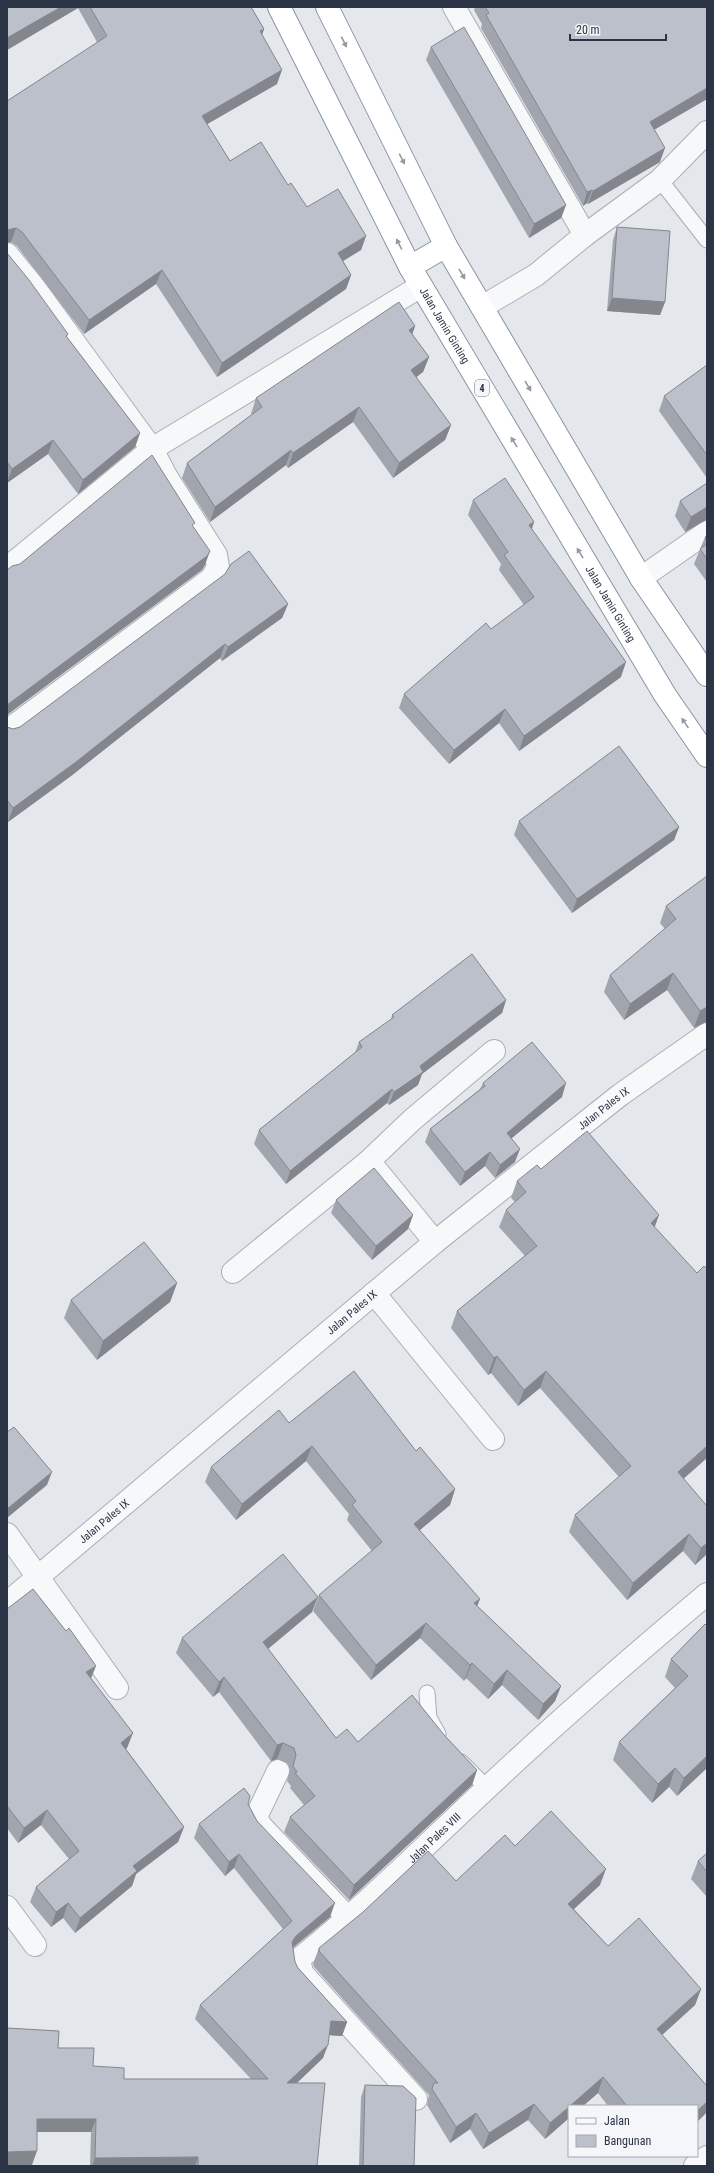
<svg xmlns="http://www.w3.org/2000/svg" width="714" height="2173" font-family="'Roboto Condensed',sans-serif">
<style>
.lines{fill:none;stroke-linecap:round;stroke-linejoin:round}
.lane-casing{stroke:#a9aeb7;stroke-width:17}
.street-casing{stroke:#a9aeb7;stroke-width:24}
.highway-casing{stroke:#8b94a3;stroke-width:24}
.lane{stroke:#f7f8fa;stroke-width:15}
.street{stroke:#f7f8fa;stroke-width:22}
.highway{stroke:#fff;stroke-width:22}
.wall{fill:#a1a5ae}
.shaded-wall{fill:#83868d}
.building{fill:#bbc0ca;stroke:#83868d}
.oneway{fill:#959aa2}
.labels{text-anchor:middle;stroke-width:3.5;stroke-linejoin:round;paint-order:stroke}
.shield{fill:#f4f6f9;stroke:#676e7b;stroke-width:1}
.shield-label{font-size:10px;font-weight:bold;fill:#2b3445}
.street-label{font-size:11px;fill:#2b3445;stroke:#f4f6f9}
</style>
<rect width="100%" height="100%" fill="#e4e7ec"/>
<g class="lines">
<!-- lane casing -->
<g class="lane-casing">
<path id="lane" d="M660,180L707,240
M427,1693L429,1718L438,1734
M461,1762L487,1788"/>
</g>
<!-- street casing -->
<g class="street-casing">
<g id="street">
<path d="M454,7L585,235"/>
<path d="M7,254L34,287L152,449L166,476L216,555L218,567L212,578L7,731"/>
<path d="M482,307L536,275L585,235L660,180L707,132"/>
<path d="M7,568L152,449L421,286"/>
<path d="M641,578L707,532"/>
<path d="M435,1242L369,1161L412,1120L494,1051"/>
<path d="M233,1272L369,1161"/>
<path d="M374,1293L493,1439"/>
<path d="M7,1534L117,1688"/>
<path id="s1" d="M7,1603L435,1242L620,1095L707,1034"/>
<path d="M278,1771L256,1817L261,1826L349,1919"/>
<path d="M7,1907L35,1945"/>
<path id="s2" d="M416,2099L302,1973L299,1959C365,1906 425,1846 487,1788C558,1721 632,1657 707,1594"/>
<path d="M695,2166L707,2157"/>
</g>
</g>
<!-- highway casing -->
<g class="highway-casing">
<g id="highway">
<path id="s3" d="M279,7L410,267L665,695L707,756"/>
<path d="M327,7L446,246L641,578L707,675"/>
<path d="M410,267L446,246"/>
</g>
</g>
<!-- lane -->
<use href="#lane" class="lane"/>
<!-- street -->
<use href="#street" class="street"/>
<!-- highway -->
<use href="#highway" class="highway"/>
</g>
<!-- wall -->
<path class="wall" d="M7,7H251L264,29L262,35L277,84L207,124L230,161L288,185L307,207L366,236L361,250L343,261L351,275L346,289L217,377L156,284L84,334L17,246L11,242L7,243L97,42L78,8L7,50Z
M475,7H707V99L654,130L660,162L588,204L587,203L583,206L481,28L482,24L474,10Z
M431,47L566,205L561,218L529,238L426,60Z
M617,227L665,302L660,315L607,311L613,240Z
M7,253L68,334L67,337L140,433L135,447L78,494L48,454L7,483Z
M415,326L412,334L429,357L423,372L416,377L451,425L445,440L393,478L353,422L288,468L286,465L210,522L182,478L187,463L252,415L251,414L256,398Z
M707,365V478L659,411L664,396Z
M707,483V520H706L685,532L675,516L680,501Z
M473,500L534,522L532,529L621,677L519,751L499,723L449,764L399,708L404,694L524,605L499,570L501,564L468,515Z
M707,536V582L694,564L705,537Z
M288,604L282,618L222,661L220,658L71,776L8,822L7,727L13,729L20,727Z
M519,821L679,827L674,840L572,913L514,835Z
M707,876V1022H706L694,1028L667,990L624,1020L604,992L610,975L665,929L660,923L666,906Z
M506,1000L502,1013L422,1074L418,1085L389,1105L387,1103L286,1184L254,1144L259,1130L355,1053L359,1042L391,1020L392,1015Z
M483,1083L562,1097L512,1138L515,1162L495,1178L485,1166L460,1186L425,1142L430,1129L480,1089Z
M541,1169L655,1227L684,1478L707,1554L695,1565L683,1551L627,1600L569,1532L575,1515L619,1477L540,1388L518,1406L491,1373L488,1375L451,1328L457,1311L525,1256L499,1227L506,1210L515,1202L511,1198L517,1181Z
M336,1200L413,1215L408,1229L372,1260L331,1213Z
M177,1283L170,1302L97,1360L64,1318L71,1300Z
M289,1423L416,1451L455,1489L450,1505L420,1530L477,1606L561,1686L555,1701L538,1720L502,1685L488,1699L466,1678L464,1681L420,1638L371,1680L313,1611L319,1595L372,1551L347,1520L349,1514L306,1461L236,1520L205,1482L211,1467Z
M7,1609L91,1679L127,1748L126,1749L184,1827L178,1842L136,1874L132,1886L75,1933L63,1918L51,1927L30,1902L36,1887L69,1859L41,1825L18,1843L7,1828Z
M312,1612L268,1649L336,1738L358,1742L445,1736L477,1770L472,1785L349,1900L284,1832L290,1817L304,1805L290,1788L291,1786L287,1781L290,1770L288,1764L277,1759L271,1761L219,1692L213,1697L176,1653L182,1638Z
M705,1624L707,1768L677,1796L669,1787L652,1803L613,1760L619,1742L675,1688L665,1677L671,1659Z
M248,1804L257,1821L330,1917L293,1948L295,1962L298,1968L347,2022L342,2036L329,2035L323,2058L297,2083L317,2166H90L91,2132H37L32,2165H7V2028L58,2048L93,2066L124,2079H251L195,2019L200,2005L283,1929L234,1868L225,1876L194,1838L199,1824Z
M515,1846L600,1885L574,1909L608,1946L701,1989L695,2005L662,2035L707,2086V2112L697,2122V2106H608L598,2093L545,2139L528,2120L483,2149L470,2129L450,2143L427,2105L429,2095L314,1967L313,1964L319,1948L456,1881Z
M707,1853V1897L691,1879L698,1861Z
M365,2085L414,2166H359L361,2097Z"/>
<!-- shaded-wall -->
<path class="shaded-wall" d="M61,7H78V8L7,50V38Z
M264,29L259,43L260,31Z
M282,70L277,84L197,130L202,116Z
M707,88V99L645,135L650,122Z
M665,148L660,162L588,204L593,191Z
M592,190L587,203L583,206L587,192Z
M566,205L561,218L529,238L534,224Z
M16,228L11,242L7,243V230Z
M366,236L361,250L333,267L338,253Z
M162,270L156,284L84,334L89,320Z
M351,275L346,289L217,377L222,363Z
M612,298L665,302L660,315L607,311Z
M415,326L410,341L409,330Z
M429,357L423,372L406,385L411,370Z
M359,407L353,422L288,468L293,453Z
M451,425L445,440L393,478L399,463Z
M140,433L135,447L78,494L83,480Z
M53,440L48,454L7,483L12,469Z
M291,450L286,465L210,522L215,507Z
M707,507V516L706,520L685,532L691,517Z
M534,522L529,536V525Z
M210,551L205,565L202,570L7,715V705Z
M288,604L282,618L222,661L228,647Z
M225,644L220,658L71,776L8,822L13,808Z
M626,662L621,677L519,751L524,736Z
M505,709L499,723L449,764L454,750Z
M679,827L674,840L572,913L577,899Z
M673,973L667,990L624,1020L630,1004Z
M506,1000L502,1013L422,1074L418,1085L389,1105L394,1092L420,1066Z
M707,1007V1018L706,1022L694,1028L700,1011Z
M566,1083L562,1097L502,1146L507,1133Z
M392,1089L387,1103L286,1184L290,1171Z
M520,1149L515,1162L495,1178L500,1165Z
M490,1152L485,1166L460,1186L465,1172Z
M413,1215L408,1229L372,1260L376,1246Z
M659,1215L653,1232L651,1223Z
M177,1283L170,1302L97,1360L103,1341Z
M497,1356L491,1373L488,1375L494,1358Z
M546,1371L540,1388L518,1406L524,1390Z
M312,1446L306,1461L236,1520L242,1504Z
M707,1446V1458L672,1489L678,1472Z
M52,1472L47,1485L7,1518V1509Z
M455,1489L450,1505L409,1539L414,1524Z
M689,1534L683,1551L627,1600L633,1583Z
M707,1543V1554L695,1565L701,1548Z
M318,1597L312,1612L257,1658L263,1642Z
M480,1599L474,1614V1603Z
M426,1623L420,1638L371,1680L376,1665Z
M472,1663L466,1678L464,1681L470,1665Z
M96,1666L90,1681L86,1672Z
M507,1670L502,1685L488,1699L494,1684Z
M224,1677L219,1692L213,1697L219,1682Z
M561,1686L555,1701L538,1720L543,1704Z
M133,1733L127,1748L115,1758L121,1743Z
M283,1743L277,1759L271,1761L277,1745Z
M707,1756V1768L677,1796L684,1778Z
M675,1768L669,1787L652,1803L658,1784Z
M477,1770L472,1785L349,1900L354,1885Z
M47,1810L41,1825L18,1843L24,1828Z
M184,1827L178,1842L136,1874L132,1886L75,1933L80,1918L133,1866Z
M239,1854L234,1868L225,1876L229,1862Z
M606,1869L600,1885L563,1919L568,1904Z
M68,1903L63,1918L51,1927L56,1912Z
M335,1903L330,1917L291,1949L292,1942L296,1936Z
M701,1989L695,2005L651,2045L657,2029Z
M331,2021L347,2022L342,2036L326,2035Z
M328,2045L323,2058L282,2097L287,2083Z
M603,2077L598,2093L583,2106H570Z
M707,2102V2112L697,2122V2111Z
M534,2104L528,2120L483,2149L489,2133Z
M569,2107V2118L545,2139L550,2123Z
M476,2113L470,2129L450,2143L456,2127Z
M37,2119H96L91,2132H32Z
M37,2151L32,2165H7V2152Z
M198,2157L195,2166H92L95,2158Z"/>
<!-- building -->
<path class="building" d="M7,7H61L7,38Z
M90,7H251L264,29L260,31L282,70L202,116L230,161L261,142L288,185L291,183L307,207L338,189L366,236L338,253L351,275L222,363L162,270L89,320L22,232L16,228L7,230V101L107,36Z
M485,7H707V88L650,122L665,148L593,191L592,190L587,192L486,15L489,13Z
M464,27L566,205L534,224L431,47Z
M617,227L670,231L665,302L612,298Z
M7,253L29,280L68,334L66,336L140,433L83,480L53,440L12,469L7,462Z
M399,302L415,326L409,330L429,357L411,370L451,425L399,463L359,407L293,453L291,450L215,507L187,463L262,407L256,398Z
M707,365V455L664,396Z
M152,455L195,523L192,525L210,551L207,556L7,705V580L8,579L7,578V570L12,566L20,564Z
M505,478L534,522L529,525L626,662L524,736L505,709L454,750L404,694L486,623L491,629L534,597L504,555L508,552L473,500Z
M707,483V507L691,517L680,501Z
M707,536V541L705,537Z
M707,544V559L700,549Z
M249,551L288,604L228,647L225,644L76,762L13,808L7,800V727L13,729L20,727L225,574L231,564Z
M619,746L679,827L577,899L519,821Z
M707,876V1007L700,1011L673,973L630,1004L610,975L676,919L666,906Z
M472,954L506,1000L420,1066L423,1072L394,1092L392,1089L290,1171L259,1130L362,1047L359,1042L394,1017L392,1015Z
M532,1042L566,1083L507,1133L520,1149L500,1165L490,1152L465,1172L430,1129L485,1086L483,1083Z
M587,1131L659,1215L651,1223L697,1273L704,1266L707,1269V1446L678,1472L707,1506V1543L701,1548L689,1534L633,1583L575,1515L631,1466L546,1371L524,1390L497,1356L494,1358L457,1311L537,1246L506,1210L526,1192L517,1181L537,1165L541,1169Z
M374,1168L413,1215L376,1246L336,1200Z
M144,1242L177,1283L103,1341L71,1300Z
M354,1371L416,1451L420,1447L455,1489L414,1524L480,1599L474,1603L561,1686L543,1704L507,1670L494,1684L472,1663L470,1665L426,1623L376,1665L319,1595L382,1542L352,1505L356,1501L312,1446L242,1504L211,1467L279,1410L289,1423Z
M14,1427L52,1472L7,1509V1432Z
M283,1554L318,1597L263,1642L336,1738L347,1729L358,1742L412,1695L445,1736L477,1770L354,1885L290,1817L315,1796L295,1773L297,1772L293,1766L296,1755L294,1748L283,1743L277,1745L224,1677L219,1682L182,1638Z
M33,1589L66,1631L69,1628L96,1666L86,1672L133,1733L121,1743L184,1827L133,1866L137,1871L80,1918L68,1903L56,1912L36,1887L79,1851L47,1810L24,1828L7,1806V1609Z
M705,1624L707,1626V1756L684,1778L675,1768L658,1784L619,1742L688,1676L671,1659Z
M244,1788L250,1796L248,1804L257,1821L335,1903L296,1936L292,1942L295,1962L298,1968L347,2022L331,2021L328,2045L287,2083H325L317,2166H198V2157L95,2158L96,2119H37V2151L7,2152V2028L59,2031L58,2048H94L93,2066L124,2068V2079H268L200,2005L292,1921L239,1854L229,1862L199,1824Z
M551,1811L606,1869L568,1904L608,1946L639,1918L701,1989L657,2029L707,2086V2102L697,2111V2106H627L603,2077L570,2106H569V2107L550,2123L534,2104L489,2133L476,2113L456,2127L432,2089L434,2083H438L319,1951V1948L363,1912L428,1851L456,1881L505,1835L515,1846Z
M707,1853V1872L698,1861Z
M365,2085L403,2086L416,2098L414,2166H363Z"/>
<!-- one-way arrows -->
<defs><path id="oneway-solid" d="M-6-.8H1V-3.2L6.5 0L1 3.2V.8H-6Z"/></defs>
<g class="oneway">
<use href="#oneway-solid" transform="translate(344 42) rotate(64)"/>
<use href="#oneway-solid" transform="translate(402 159) rotate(63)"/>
<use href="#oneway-solid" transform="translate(399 244) rotate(-117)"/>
<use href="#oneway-solid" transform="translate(462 274) rotate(60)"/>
<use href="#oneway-solid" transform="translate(528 386) rotate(60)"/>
<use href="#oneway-solid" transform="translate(514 442) rotate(-121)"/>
<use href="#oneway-solid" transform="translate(580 553) rotate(-121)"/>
<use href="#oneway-solid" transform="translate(685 723) rotate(-124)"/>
</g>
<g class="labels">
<!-- shield labels -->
<rect class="shield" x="475" y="380" width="14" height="16" rx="3"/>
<g class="shield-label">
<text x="482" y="392">4</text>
</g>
<!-- street labels -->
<g class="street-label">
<text dy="4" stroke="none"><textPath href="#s3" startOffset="359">Jalan Jamin Ginting</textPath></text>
<text dy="4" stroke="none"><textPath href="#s3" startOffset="683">Jalan Jamin Ginting</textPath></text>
<text dy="4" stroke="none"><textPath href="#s1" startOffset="775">Jalan Pales IX</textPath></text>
<text dy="4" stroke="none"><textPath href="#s1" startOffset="451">Jalan Pales IX</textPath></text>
<text dy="4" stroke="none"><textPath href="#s1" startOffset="127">Jalan Pales IX</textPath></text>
<text dy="4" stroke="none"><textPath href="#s2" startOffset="366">Jalan Pales VIII</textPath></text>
</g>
</g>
<!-- border -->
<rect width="714" height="2173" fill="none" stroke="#2b3445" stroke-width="16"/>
<!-- legend -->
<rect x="568" y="2105" width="130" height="52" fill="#f4f6f9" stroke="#a4a8b1"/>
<rect x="576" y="2118" width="20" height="6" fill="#f7f8fa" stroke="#a4a8b1"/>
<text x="604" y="2125" font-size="12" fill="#2b3445">Jalan</text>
<rect x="576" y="2135" width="20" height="12" fill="#bbc0ca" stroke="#a4a8b1"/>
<text x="604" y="2145" font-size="12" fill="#2b3445">Bangunan</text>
<!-- scale -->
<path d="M570 34v6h96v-6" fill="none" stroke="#2b3445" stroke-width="2"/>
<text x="576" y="34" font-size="12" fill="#2b3445" stroke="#f4f6f9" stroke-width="3" paint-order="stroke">20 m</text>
</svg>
